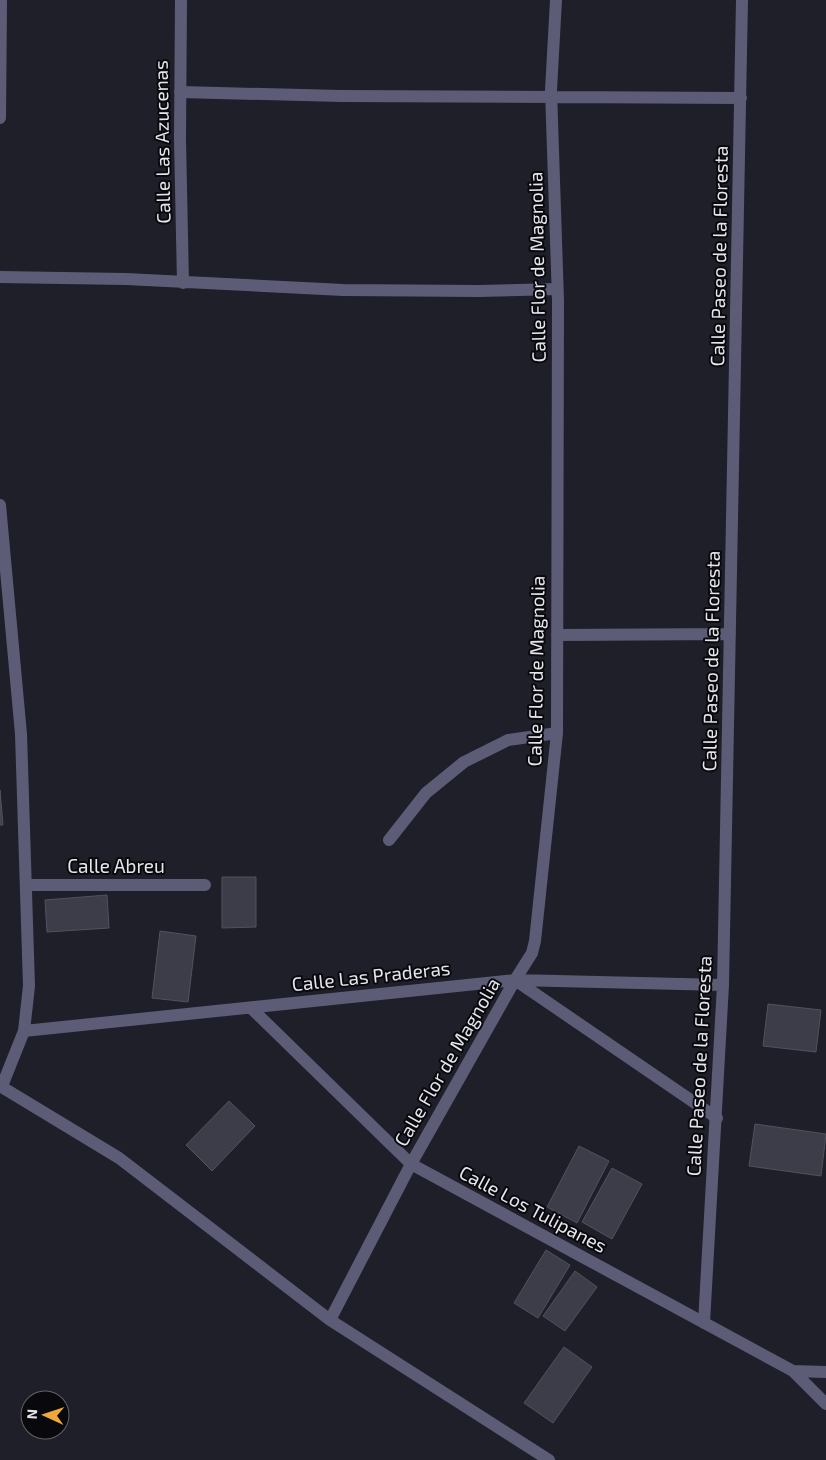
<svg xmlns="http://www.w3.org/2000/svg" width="826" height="1460" font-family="'Exo 2',sans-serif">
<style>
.building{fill:#3d3d49;stroke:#52525e}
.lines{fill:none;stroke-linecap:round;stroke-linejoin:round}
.minor{stroke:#5c5c76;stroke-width:12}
.labels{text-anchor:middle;stroke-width:4;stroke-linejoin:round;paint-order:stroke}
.street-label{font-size:19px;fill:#e5e5ed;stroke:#09090d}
</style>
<rect width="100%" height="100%" fill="#1e1f29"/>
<!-- building -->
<path class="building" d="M0,790L3,825H0Z
M222,877H256V927L222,928Z
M107,895L109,928L47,932L45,900Z
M160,931L196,936L188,1002L152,998Z
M768,1004L821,1010L816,1052L763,1046Z
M229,1101L255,1126L212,1171L186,1145Z
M755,1124L826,1134L821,1176L749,1166Z
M579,1146L609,1161L577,1223L547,1207Z
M612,1168L642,1184L612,1239L582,1222Z
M546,1250L570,1265L538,1318L514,1303Z
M575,1271L597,1287L565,1331L543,1316Z
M564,1347L592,1367L553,1423L524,1403Z"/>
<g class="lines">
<!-- minor -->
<path class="minor" d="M181,0L180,140L183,283
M180,92L341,96L741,98
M0,118L1,0
M0,277L126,279L343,290L479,291L557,289
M0,505L21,734L29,986L24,1031L2,1086
M557,635L730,634
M389,840L426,793L464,762L508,740L557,733
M26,885H205
M515,980L717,1118
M251,1008L411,1164L793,1371L826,1404
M24,1031L515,980L723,985
M0,1086L119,1158L330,1320L549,1460
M330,1320L411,1164L515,980L532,953L535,941L557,733L558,300L551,90L556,0
M704,1323L723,985L742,0
M793,1371L826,1372"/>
</g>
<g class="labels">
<!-- street labels -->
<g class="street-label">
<text transform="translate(162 142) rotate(-91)" y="7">Calle Las Azucenas</text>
<text transform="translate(719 256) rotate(-89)" y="7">Calle Paseo de la Floresta</text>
<text transform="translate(537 267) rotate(-91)" y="7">Calle Flor de Magnolia</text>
<text transform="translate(711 661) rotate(-89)" y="7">Calle Paseo de la Floresta</text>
<text transform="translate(536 671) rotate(-89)" y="7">Calle Flor de Magnolia</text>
<text x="116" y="873">Calle Abreu</text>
<text transform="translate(371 976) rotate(-6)" y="7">Calle Las Praderas</text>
<text transform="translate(447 1062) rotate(-60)" y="7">Calle Flor de Magnolia</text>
<text transform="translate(699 1066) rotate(-87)" y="7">Calle Paseo de la Floresta</text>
<text transform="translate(533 1209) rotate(28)" y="7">Calle Los Tulipanes</text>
</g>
</g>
<!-- north arrow -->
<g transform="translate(45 1415) rotate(273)"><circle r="24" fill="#09090d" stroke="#616167"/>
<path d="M0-4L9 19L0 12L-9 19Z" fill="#eea83c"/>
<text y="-8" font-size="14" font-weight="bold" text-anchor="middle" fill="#e5e5ed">N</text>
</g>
</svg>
